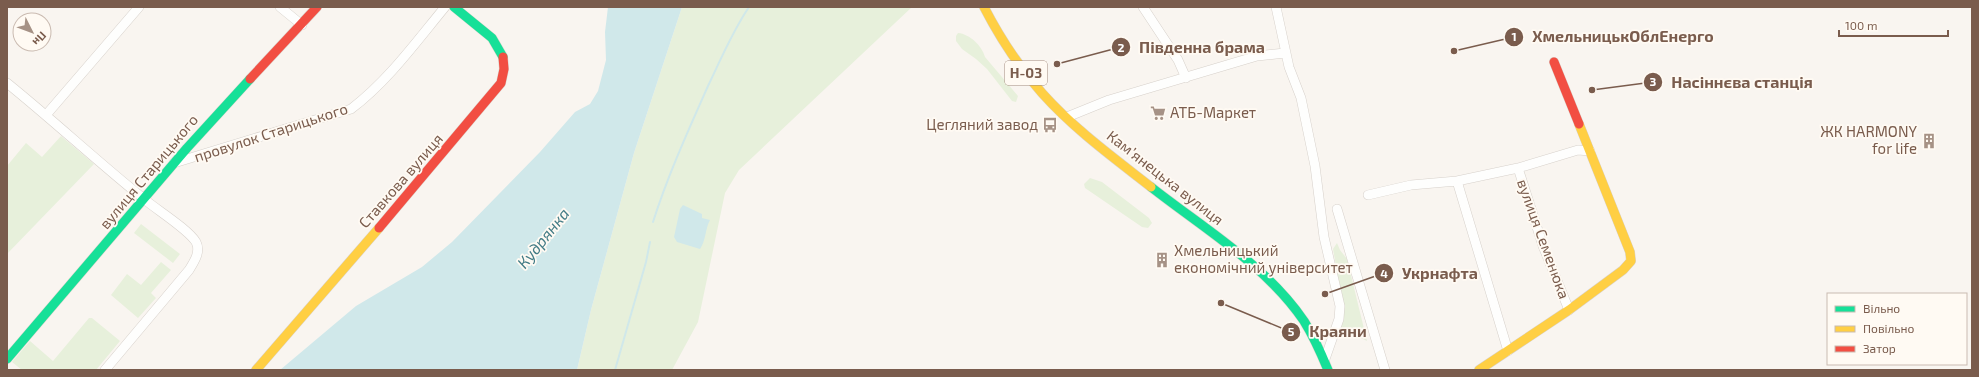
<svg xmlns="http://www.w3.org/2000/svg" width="1979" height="377" font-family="'Exo 2',sans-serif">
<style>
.green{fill:#e7f0db}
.water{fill:#d0e8ea}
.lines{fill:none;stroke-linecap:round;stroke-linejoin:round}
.stream{stroke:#d0e8ea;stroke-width:2}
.street-casing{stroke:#d7d1cb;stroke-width:10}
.fast-casing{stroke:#d9d2cb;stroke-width:10}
.slow-casing{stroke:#d9d2cb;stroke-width:10}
.jam-casing{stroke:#d9d2cb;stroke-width:10}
.street{stroke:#fefefd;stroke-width:9}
.fast{stroke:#16e098;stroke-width:9}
.slow{stroke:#ffcf43;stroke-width:9}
.jam{stroke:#f24e42;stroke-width:9}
.labels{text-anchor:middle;stroke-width:3.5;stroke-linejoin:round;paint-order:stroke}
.shield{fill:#fffaf3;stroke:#a28b7f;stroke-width:1}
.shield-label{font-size:14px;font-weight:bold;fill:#7a5c4d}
.poi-label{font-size:15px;fill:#7a5c4d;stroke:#fffaf3;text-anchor:start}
.street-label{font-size:15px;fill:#7a5c4d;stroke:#fffaf3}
.water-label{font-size:16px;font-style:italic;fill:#437c86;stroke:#fffaf3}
.leader{fill:none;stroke:#7a5c4d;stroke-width:1.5}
.callout-dot{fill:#7a5c4d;stroke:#fffaf3;stroke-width:1.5}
.mark-label{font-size:12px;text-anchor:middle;font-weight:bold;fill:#fff}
.callout-label{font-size:16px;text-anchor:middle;font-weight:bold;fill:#7a5c4d;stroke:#fffaf3;stroke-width:3.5;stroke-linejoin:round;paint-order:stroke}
</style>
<rect width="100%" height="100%" fill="#f9f5f0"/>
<!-- green -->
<path class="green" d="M682,7H912L739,170L725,193L698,322L672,370H577L591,310L634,153Z
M958,33C970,34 982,46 985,57L1018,96L1016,102L1012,101L987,69L976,59L962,49L956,41V36Z
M61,136L94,164L7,254V166L26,143L42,157Z
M1090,178L1102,182L1149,218L1152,223L1148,228L1142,227L1085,188L1084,184Z
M141,224L180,254L173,263L134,233Z
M1337,243L1340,250L1347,259L1367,341L1339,327L1338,277L1333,249Z
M161,262L171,270L151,293L156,298L138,318L111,295L127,274L141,285Z
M89,318H92L120,341L96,370H22L12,362L30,341L53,361Z"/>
<!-- water -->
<path class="water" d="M608,7H682L634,153L591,310L577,370H280L356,306L422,267L452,242L540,152L575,112L590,104L598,91L606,60L605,32Z
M683,205L702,214V218L710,220C705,229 706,241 700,249L677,242L674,237L680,209Z"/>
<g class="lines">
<!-- stream -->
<path class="stream" d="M653,222C668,175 688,131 708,86C721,59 732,32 749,7
M615,370L646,262L650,242"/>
<!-- street casing -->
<g class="street-casing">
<path id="street" d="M280,7L302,25
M1143,7L1178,60L1186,78
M1276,7L1289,67L1301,98L1315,166L1324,237L1340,306L1339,319L1325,359
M7,83C54,121 98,162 144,199C157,210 188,229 196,242C201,252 194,262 189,270L105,370
M46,115L139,7
M1067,117L1109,100L1257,56L1285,53
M174,163L351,109C388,81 416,42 445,7
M1518,168L1543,246L1569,310
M1457,181L1508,351
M1368,195L1411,185L1457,181L1518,168L1578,150L1590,151
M1337,209L1385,370"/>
</g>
<!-- fast casing -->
<g class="fast-casing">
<path id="fast" d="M454,7L492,38L503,57
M1151,187C1203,228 1266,265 1304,321C1314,337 1321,353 1328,370
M7,359L187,148L250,79"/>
</g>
<!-- slow casing -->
<g class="slow-casing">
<path id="slow" d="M984,7C1000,38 1019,67 1042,93C1074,129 1114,158 1151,187
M256,370L379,228
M1479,370L1569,310L1623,270L1631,261L1630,252L1579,124"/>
</g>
<!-- jam casing -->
<g class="jam-casing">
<path id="jam" d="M1554,62L1579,124
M250,79L317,7
M379,228L501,83L504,69L503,57"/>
</g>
<!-- street -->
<use href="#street" class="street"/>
<!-- fast -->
<use href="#fast" class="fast"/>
<!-- slow -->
<use href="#slow" class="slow"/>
<!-- jam -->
<use href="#jam" class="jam"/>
</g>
<!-- icons -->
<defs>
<g id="supermarket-bare" transform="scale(1.2)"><path d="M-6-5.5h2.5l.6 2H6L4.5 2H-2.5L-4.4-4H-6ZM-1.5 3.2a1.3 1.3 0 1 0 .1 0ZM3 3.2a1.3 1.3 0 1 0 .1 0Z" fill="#a69286" stroke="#fffaf3" stroke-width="2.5" paint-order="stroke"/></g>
<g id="bus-bare" transform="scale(1.2)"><path d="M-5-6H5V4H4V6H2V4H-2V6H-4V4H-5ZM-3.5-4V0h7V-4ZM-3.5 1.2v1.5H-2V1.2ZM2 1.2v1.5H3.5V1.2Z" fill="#a69286" stroke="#fffaf3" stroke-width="2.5" paint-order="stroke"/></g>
<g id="building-bare" transform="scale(1.2)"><path d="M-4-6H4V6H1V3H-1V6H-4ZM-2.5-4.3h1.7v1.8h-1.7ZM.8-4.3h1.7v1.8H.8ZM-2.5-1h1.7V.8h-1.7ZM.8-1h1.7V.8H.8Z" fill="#a69286" stroke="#fffaf3" stroke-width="2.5" paint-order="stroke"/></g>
</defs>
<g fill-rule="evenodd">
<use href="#supermarket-bare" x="1158" y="113"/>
<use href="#bus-bare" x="1050" y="125"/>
<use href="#building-bare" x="1929" y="141"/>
<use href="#building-bare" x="1162" y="260"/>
</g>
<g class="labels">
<!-- shield labels -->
<rect class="shield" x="1005" y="61" width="42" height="24" rx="3"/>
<g class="shield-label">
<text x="1026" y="78">Н-03</text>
</g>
<!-- poi labels -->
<g class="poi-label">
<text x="1170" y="118">АТБ-Маркет</text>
<text x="1038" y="130" text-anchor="end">Цегляний завод</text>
<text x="1917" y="137" text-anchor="end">ЖК HARMONY<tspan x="1917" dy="17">for life</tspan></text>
<text x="1174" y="256">Хмельницький<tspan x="1174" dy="17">економічний університет</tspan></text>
</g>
<!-- street labels -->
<g class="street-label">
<text transform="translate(271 133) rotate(-18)" y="5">провулок Старицького</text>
<text transform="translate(149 172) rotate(-50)" y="5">вулиця Старицького</text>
<text transform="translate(1165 178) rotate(38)" y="5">Камʼянецька вулиця</text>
<text transform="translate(401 181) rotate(-49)" y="5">Ставкова вулиця</text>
<text transform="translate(1543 239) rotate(70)" y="5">вулиця Семенюка</text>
</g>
<!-- water labels -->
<g class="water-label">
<text transform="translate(543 238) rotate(-51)" y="6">Кудрянка</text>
</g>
</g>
<!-- callouts -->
<path class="leader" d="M1454 51L1514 37M1057 64L1121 47M1592 90L1653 82M1325 294L1384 273M1221 303L1291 332"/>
<g class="callout-dot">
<circle cx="1454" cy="51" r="4"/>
<circle cx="1057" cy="64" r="4"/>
<circle cx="1592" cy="90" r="4"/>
<circle cx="1325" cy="294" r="4"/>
<circle cx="1221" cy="303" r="4"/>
<circle cx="1514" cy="37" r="10"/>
<circle cx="1121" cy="47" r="10"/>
<circle cx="1653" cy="82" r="10"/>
<circle cx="1384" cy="273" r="10"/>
<circle cx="1291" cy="332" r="10"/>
</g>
<g class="mark-label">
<text x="1514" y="41">1</text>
<text x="1121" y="52">2</text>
<text x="1653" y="86">3</text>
<text x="1384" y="278">4</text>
<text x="1291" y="336">5</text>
</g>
<g class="callout-label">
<text x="1623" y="42">ХмельницькОблЕнерго</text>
<text x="1202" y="53">Південна брама</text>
<text x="1742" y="88">Насіннєва станція</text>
<text x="1440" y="279">Укрнафта</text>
<text x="1338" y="337">Краяни</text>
</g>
<!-- border -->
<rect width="1979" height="377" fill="none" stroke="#7a5c4d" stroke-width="16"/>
<!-- legend -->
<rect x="1827" y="293" width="140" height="72" fill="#fffaf3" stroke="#cabbb1"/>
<rect x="1835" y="306" width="20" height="6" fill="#16e098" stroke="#cabbb1"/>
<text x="1863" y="313" font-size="12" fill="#7a5c4d">Вільно</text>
<rect x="1835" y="326" width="20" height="6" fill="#ffcf43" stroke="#cabbb1"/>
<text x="1863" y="333" font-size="12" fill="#7a5c4d">Повільно</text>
<rect x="1835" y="346" width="20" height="6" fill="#f24e42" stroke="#cabbb1"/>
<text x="1863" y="353" font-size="12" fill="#7a5c4d">Затор</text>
<!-- north arrow -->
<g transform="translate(32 32) rotate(132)"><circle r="19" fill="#fffaf3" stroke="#cabbb1"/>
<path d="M0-3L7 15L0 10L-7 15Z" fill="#a69286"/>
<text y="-6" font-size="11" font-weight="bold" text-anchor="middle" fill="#7a5c4d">Пн</text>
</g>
<!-- scale -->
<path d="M1839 30v6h109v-6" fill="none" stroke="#7a5c4d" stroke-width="2"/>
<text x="1845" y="30" font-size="12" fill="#7a5c4d" stroke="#fffaf3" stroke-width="3" paint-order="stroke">100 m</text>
</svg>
